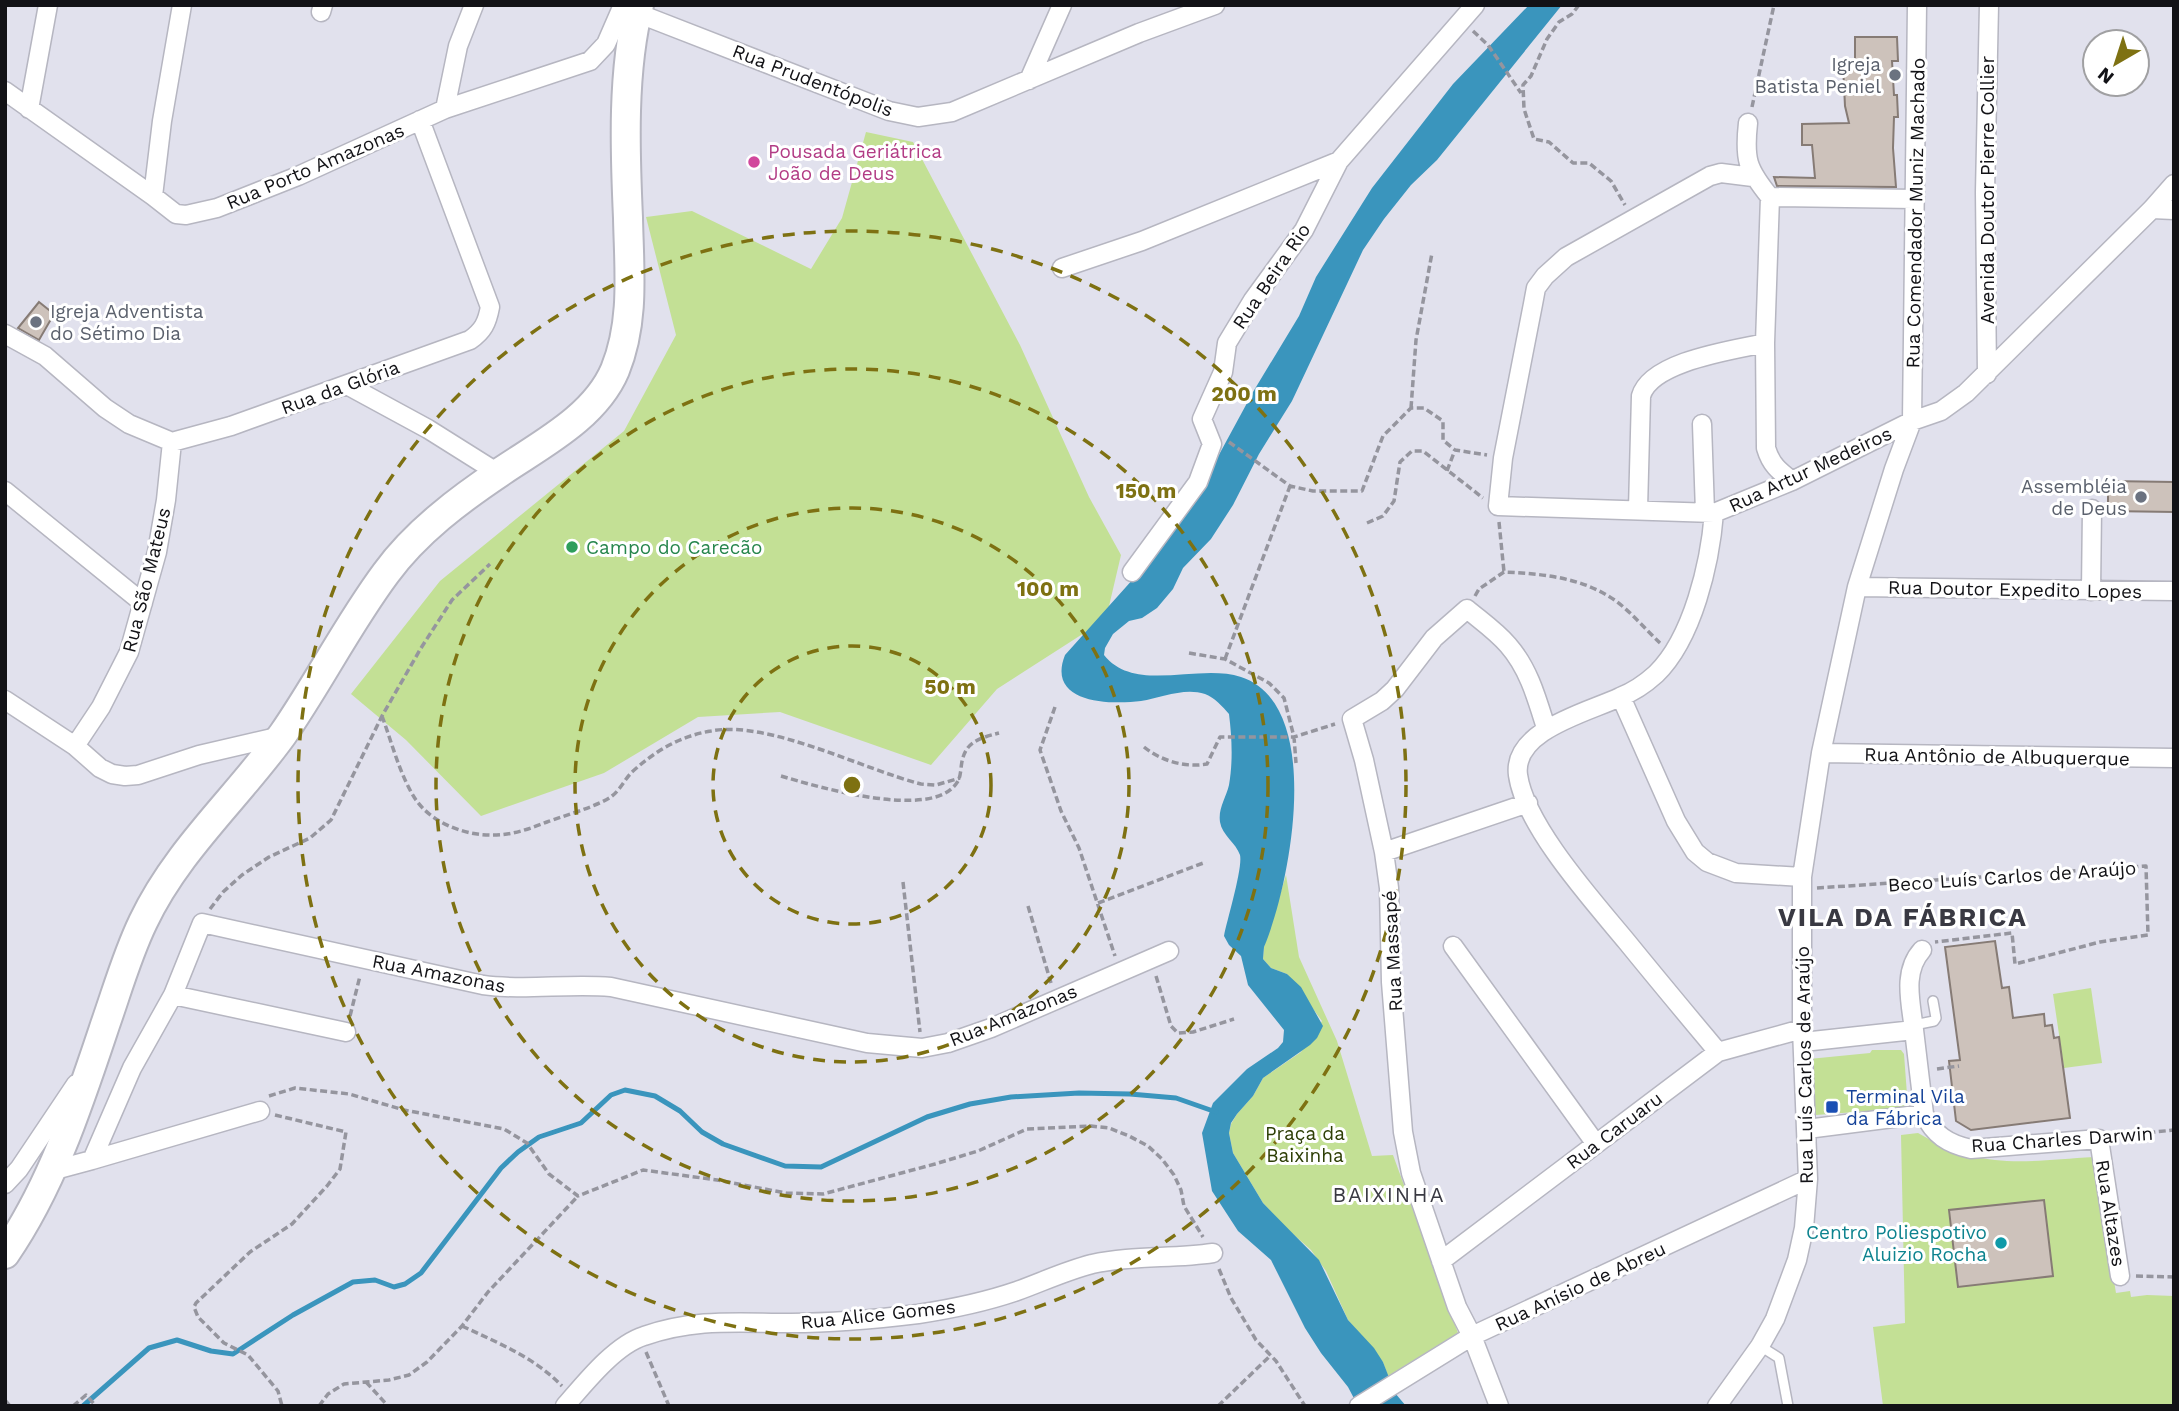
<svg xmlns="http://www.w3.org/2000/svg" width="2179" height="1411" font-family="'Work Sans',sans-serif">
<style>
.green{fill:#c3e095}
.water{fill:#3a95bd}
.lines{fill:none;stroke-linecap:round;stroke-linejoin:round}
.stream{stroke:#3a95bd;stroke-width:5}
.building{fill:#cdc2bb;stroke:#867b75;stroke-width:2}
.service-casing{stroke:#b6b6c1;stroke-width:12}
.minor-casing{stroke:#b6b6c1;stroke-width:21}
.primary-casing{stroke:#b6b6c1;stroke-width:32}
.path{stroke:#95959e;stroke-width:3.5;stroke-dasharray:7 3.5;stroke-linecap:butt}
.service{stroke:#fff;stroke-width:9}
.minor{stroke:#fff;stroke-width:18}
.primary{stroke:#fff;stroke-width:28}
.ring{fill:none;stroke:#7e7112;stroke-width:3.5;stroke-dasharray:12 9}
.worship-dot{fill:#6b7280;stroke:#fff;stroke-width:2.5}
.hotel-dot{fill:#d1479c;stroke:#fff;stroke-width:2.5}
.leisure-dot{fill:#2e9e5b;stroke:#fff;stroke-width:2.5}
.transit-dot{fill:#1a4fb4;stroke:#fff;stroke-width:2.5}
.culture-dot{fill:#0f9aa8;stroke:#fff;stroke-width:2.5}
.labels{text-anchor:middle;stroke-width:6;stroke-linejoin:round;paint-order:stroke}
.worship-label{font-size:19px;fill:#5b616d;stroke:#fff;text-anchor:end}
.street-label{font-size:19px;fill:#121216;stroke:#fff}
.hotel-label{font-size:19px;fill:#b23c85;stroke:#fff;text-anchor:start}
.leisure-label{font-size:19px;fill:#27864d;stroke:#fff;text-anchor:start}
.transit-label{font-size:19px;fill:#164399;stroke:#fff;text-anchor:start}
.park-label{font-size:19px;fill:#2d3e05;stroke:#fff}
.culture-label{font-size:19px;fill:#0d838f;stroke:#fff;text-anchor:end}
.neighbourhood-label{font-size:21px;letter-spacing:2px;fill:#393942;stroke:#fff}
.district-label{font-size:26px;font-weight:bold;letter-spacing:2px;fill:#393942;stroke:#fff}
.centre{fill:#7e7112;stroke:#fff;stroke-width:3.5}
.ring-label{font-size:21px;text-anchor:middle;font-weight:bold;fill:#7e7112;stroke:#fff;stroke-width:6;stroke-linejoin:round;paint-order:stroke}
</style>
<rect width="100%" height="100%" fill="#e1e1ed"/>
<!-- green -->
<path class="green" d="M866,132L913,142L1020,345L1089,497L1121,555L1106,619L997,689L931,765L780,712L698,717L604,773L481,816L406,740L351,694L440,581L624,431L676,335L646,217L692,211L811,269L842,218Z
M1286,875L1299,957L1337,1041L1372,1156L1393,1155L1458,1333L1388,1376L1383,1362L1348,1320L1326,1271L1311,1250L1284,1226L1263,1203L1233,1153L1229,1133L1231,1124L1237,1114L1253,1096L1263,1078L1301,1052L1322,1021L1287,974L1271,968L1263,959L1264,947Z
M2091,988L2102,1063L2064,1068L2053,994Z
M1872,1050H1901L1904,1054L1908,1108L1816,1115L1809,1059L1870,1053Z
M1918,1133C1983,1171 2023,1161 2094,1157L2116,1293L2130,1291L2131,1297L2147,1295L2174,1296V1406H1883L1873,1327L1905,1323L1901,1135Z"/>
<!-- water -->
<path class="water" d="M1529,5H1562L1437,160L1411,185L1384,219L1363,250L1292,401L1259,454L1233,505L1211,539L1183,568L1173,589L1157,608L1142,618L1129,621L1113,634L1105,648L1104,655C1135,694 1198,663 1241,677C1326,705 1290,886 1264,947L1263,959L1271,968L1287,974L1301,987L1323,1026L1317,1038L1310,1045L1263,1078L1253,1096L1237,1114L1231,1123L1229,1133L1233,1153L1263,1203L1319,1260L1348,1320L1374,1348L1383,1362L1395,1393L1406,1406H1358L1348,1387L1321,1353L1305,1328L1271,1260L1238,1231L1212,1191L1202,1133L1213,1103L1247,1069L1278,1048L1283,1042L1284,1030L1248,985L1241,956L1229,945L1224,936C1227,920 1243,868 1240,855C1236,843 1222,835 1220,822C1218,808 1226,798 1229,785C1233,762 1232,738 1229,714C1223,707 1214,697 1205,694C1184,687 1161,698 1141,701C1109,705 1046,703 1065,655L1143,568L1195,499L1253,392L1299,316L1316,277L1372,188L1453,84Z"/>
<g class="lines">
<!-- stream -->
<path class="stream" d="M83,1406L149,1348L177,1340L211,1351L233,1354L293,1315L353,1282L375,1280L394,1287L405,1284L421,1273L501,1168L518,1152L539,1137L581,1123L611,1095L625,1090L655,1096L680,1111L702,1132L723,1144L785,1166L821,1167L927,1117L970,1104L1011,1097L1079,1093L1130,1094L1176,1098L1216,1112"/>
</g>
<!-- building -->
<path class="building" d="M1855,37H1897L1898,61H1892L1894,95H1897L1898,117H1894L1893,148L1896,187L1777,186L1774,177L1815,178L1812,145H1802V124L1849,123L1845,106L1843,65H1855Z
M39,302L54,314L39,340L18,328Z
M2108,481L2174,482V512L2108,511Z
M1995,941L2002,988L2009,987L2013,1018L2044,1014L2045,1026L2052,1025L2054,1038L2059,1037L2070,1118L1971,1130L1956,1121L1949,1061L1960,1060L1945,947Z
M2044,1200L2053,1276L1958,1287L1949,1210Z"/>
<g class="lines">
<!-- service casing -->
<g class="service-casing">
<path id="service" d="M1914,1025L1934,1021L1936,1018L1933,1001
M1760,1346L1779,1358L1788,1406"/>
</g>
<!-- minor casing -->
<g class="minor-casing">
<path id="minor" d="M321,12L323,5
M637,13L889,111L918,117L952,112L1139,33L1215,5
M1029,80L1062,5
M5,91L153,196L176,214L186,215L217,208L298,176L445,109L590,61L606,44L623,5
M29,109L48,5
M445,109L458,46L474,5
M1748,123C1744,159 1747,169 1770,197L1915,199
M153,196L162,121L182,5
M1770,197L1765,343L1766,448C1771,465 1779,471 1792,481
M2152,209L2174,210
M1062,268L1142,241L1339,161
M5,334L45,356L105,408L129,424L172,442L231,426L470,340C483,331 487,323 490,307L420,120
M1987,374L1985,192L1989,5
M347,385L428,429L498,473
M1702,424L1705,512
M5,491L143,603
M1638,509L1641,396C1651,361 1734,350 1765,343
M1714,513L1498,506L1503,458L1533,304L1536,288L1545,276L1566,257L1710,176L1721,173L1753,177
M1132,572L1198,482L1212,444L1202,419L1223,372L1227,343L1253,300L1304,230L1339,161L1475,5
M1857,587L2174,591
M2091,591L2092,509
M1621,697L1676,821L1695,852L1707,862L1736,873L1802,877
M5,700L75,746L100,768L112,774L125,776L138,775L199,755L281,736
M75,746L101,707L129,652L157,552L166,500L172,442
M1821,753L2174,758
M1384,852L1528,803
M1453,946L1596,1144
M173,995L346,1032
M1914,1030C1911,1003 1902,972 1922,950
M1803,1042L1914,1030L1924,1114L1807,1129
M1718,1052C1688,1016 1657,979 1627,942C1594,902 1525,826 1518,775C1512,730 1589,712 1620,697C1633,692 1645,684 1656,674C1693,638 1710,563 1714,513L1792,481L1912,421L1941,411L1966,393L2152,209L2174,184
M1924,1114C1934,1135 1948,1144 1971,1149L2099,1139L2120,1276
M92,1160L260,1111
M51,1171L92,1160L132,1068L173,995L202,923L483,985C525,991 568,983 611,987L867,1043L922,1048L948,1043L991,1028L1169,951
M5,1184L19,1169L76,1084
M1441,1261L1718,1052L1802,1029
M565,1406C585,1383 615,1345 644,1336C696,1318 738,1323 791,1323C833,1323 877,1319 918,1314C951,1309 985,1302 1017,1291C1042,1282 1065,1271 1092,1264C1132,1255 1173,1259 1213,1253
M1359,1406L1472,1336L1808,1179
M1499,1406L1472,1336L1457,1307L1411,1173L1403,1132L1391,982L1389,888L1384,852L1364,760L1352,719L1382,701L1395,689L1434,638L1467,609C1480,620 1496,631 1508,645C1529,669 1537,699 1546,728
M1717,1406L1760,1346L1775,1319L1797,1260L1804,1228L1808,1179L1802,1029V877L1821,753L1857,587L1894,469L1912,421L1917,5"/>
</g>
<!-- primary casing -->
<g class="primary-casing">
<path id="primary" d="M5,1254C52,1186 79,1103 105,1025C117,991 127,955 143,922C177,850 237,798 283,734C319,682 348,624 386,573C416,532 460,499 502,471C542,444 595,417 615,370C635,321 629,269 628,218C625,151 622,70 639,5"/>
</g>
<!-- path -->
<path class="path" d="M1579,5L1572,14L1559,22L1547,39L1531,76L1523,85L1524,109L1534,139L1549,142L1573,163H1589L1611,181L1625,205
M1473,31L1488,45L1521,93
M1752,107L1774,5
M1411,408L1416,340L1432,253
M1229,442L1290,486L1313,491H1362L1383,436L1411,408H1424L1443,421V440L1455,450L1487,455
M1447,471L1455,450
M1499,522L1504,572
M1367,523L1383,516L1394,501L1400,462L1412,451H1423L1483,498
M1475,596L1479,589L1504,572C1543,574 1582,577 1616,601C1632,613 1646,630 1660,643
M1189,653L1225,659L1269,683L1284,698L1294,737L1296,763
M1225,659L1290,486
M1055,707L1040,750L1061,811L1079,848L1115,956
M382,716C392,743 400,776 416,800C435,827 475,839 507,834C521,832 534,827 547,822C563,816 599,806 612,796C620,790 625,779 632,772C655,751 680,736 711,731C769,720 862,769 921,784L936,785L960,778
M1144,747C1161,761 1186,768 1207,764L1220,737H1294L1335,724
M781,776C818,787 930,820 956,784C960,779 960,775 961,769C963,743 976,739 999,733
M903,882L920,1032
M1817,888L2146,866L2148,935L2100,942L2015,964L2012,933L1935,942
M1098,903L1206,862
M1028,906L1051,983
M210,909L223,892L242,875L269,857L310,838L331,820L382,716L421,648L452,600L490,564
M1156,976L1171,1026L1178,1033L1193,1032L1234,1019
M350,1016L360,976
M1937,1069L1959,1066
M269,1096L295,1088L349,1094L404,1110L504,1129L527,1143L549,1174L578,1196L643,1170L717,1180L786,1193L823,1194L935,1164L978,1151L1027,1129L1091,1126L1109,1128L1129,1136L1148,1146L1162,1159L1174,1175L1181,1190L1184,1206L1203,1237
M275,1115L346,1132L340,1169L327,1186L292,1224L250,1252L196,1303L194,1307L198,1317L224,1343L248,1355L278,1391L282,1406
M2117,1136L2174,1130
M1219,1269L1231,1298L1256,1340L1276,1361L1305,1406
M2136,1276L2174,1277
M462,1326C498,1343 534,1357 562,1386
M646,1352L669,1406
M366,1382L388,1406
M5,1400L10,1406
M73,1406L86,1395L96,1406
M319,1406L328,1394L344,1384L389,1380L409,1375L427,1362L462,1326L488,1292L578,1196
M1218,1406L1270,1356"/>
<!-- service -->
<use href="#service" class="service"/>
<!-- minor -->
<use href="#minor" class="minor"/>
<!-- primary -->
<use href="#primary" class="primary"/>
</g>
<!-- distance rings -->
<g class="ring">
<circle cx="852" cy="785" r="139"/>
<circle cx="852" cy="785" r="277"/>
<circle cx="852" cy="785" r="416"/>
<circle cx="852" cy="785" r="554"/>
</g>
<!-- markers -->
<g class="worship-dot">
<circle cx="1895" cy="75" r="7"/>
<circle cx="36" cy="322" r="7"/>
<circle cx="2141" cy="497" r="7"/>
</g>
<circle class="hotel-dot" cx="754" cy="162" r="7"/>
<circle class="leisure-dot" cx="572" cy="547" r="7"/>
<rect class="transit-dot" x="1825" y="1100" width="14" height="14" rx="3.5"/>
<circle class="culture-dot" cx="2001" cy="1243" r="7"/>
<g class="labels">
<!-- worship labels -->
<g class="worship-label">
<text x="1881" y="71">Igreja<tspan x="1881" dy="22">Batista Peniel</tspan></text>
<text x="50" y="318" text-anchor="start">Igreja Adventista<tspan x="50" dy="22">do Sétimo Dia</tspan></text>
<text x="2127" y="493">Assembléia<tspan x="2127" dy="22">de Deus</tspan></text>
</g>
<!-- street labels -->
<g class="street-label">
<text transform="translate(813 80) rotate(21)" y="7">Rua Prudentópolis</text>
<text transform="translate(315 166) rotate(-23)" y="7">Rua Porto Amazonas</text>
<text transform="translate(1987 190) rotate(-90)" y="7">Avenida Doutor Pierre Collier</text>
<text transform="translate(1915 213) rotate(-89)" y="7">Rua Comendador Muniz Machado</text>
<text transform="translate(1271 276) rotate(-56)" y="7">Rua Beira Rio</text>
<text transform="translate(340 387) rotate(-20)" y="7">Rua da Glória</text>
<text transform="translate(1810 469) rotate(-25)" y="7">Rua Artur Medeiros</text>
<text transform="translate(146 580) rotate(-76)" y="7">Rua São Mateus</text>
<text transform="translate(2015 589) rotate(1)" y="7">Rua Doutor Expedito Lopes</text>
<text transform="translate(1997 756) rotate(1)" y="7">Rua Antônio de Albuquerque</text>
<text transform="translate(2012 876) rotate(-4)" y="7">Beco Luís Carlos de Araújo</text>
<text transform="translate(1392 951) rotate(-93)" y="7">Rua Massapé</text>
<text transform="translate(439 973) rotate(11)" y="7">Rua Amazonas</text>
<text transform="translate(1013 1015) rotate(-22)" y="7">Rua Amazonas</text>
<text transform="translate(1804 1065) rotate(-91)" y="7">Rua Luís Carlos de Araújo</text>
<text transform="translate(1614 1130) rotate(-37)" y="7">Rua Caruaru</text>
<text transform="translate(2062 1139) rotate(-4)" y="7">Rua Charles Darwin</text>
<text transform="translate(2111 1213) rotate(81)" y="7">Rua Altazes</text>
<text transform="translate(1580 1286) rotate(-25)" y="7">Rua Anísio de Abreu</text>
<text transform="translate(878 1314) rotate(-6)" y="7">Rua Alice Gomes</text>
</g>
<!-- hotel labels -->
<g class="hotel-label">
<text x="768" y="158">Pousada Geriátrica<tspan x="768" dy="22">João de Deus</tspan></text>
</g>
<!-- leisure labels -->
<g class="leisure-label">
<text x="586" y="554">Campo do Carecão</text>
</g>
<!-- transit labels -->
<g class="transit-label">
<text x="1846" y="1103">Terminal Vila<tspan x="1846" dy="22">da Fábrica</tspan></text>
</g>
<!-- park labels -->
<g class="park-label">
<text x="1305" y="1140">Praça da<tspan x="1305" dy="22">Baixinha</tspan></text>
</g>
<!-- culture labels -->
<g class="culture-label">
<text x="1987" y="1239">Centro Poliespotivo<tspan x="1987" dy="22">Aluizio Rocha</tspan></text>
</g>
<!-- neighbourhood labels -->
<g class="neighbourhood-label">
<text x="1389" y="1202">BAIXINHA</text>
</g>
<!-- district labels -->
<g class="district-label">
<text x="1903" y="926">VILA DA FÁBRICA</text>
</g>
</g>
<circle cx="852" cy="785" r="10" class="centre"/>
<g class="ring-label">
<text x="1244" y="401">200 m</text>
<text x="1146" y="498">150 m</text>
<text x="1048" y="596">100 m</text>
<text x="950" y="694">50 m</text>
</g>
<!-- border -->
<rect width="2179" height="1411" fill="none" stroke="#121216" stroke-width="14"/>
<!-- north arrow -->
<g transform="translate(2116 63) rotate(219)"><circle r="33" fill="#ffffff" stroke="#a0a0a2" stroke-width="2"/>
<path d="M0-5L12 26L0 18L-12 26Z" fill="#7e7112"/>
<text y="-10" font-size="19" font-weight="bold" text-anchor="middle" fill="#121216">N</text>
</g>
</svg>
